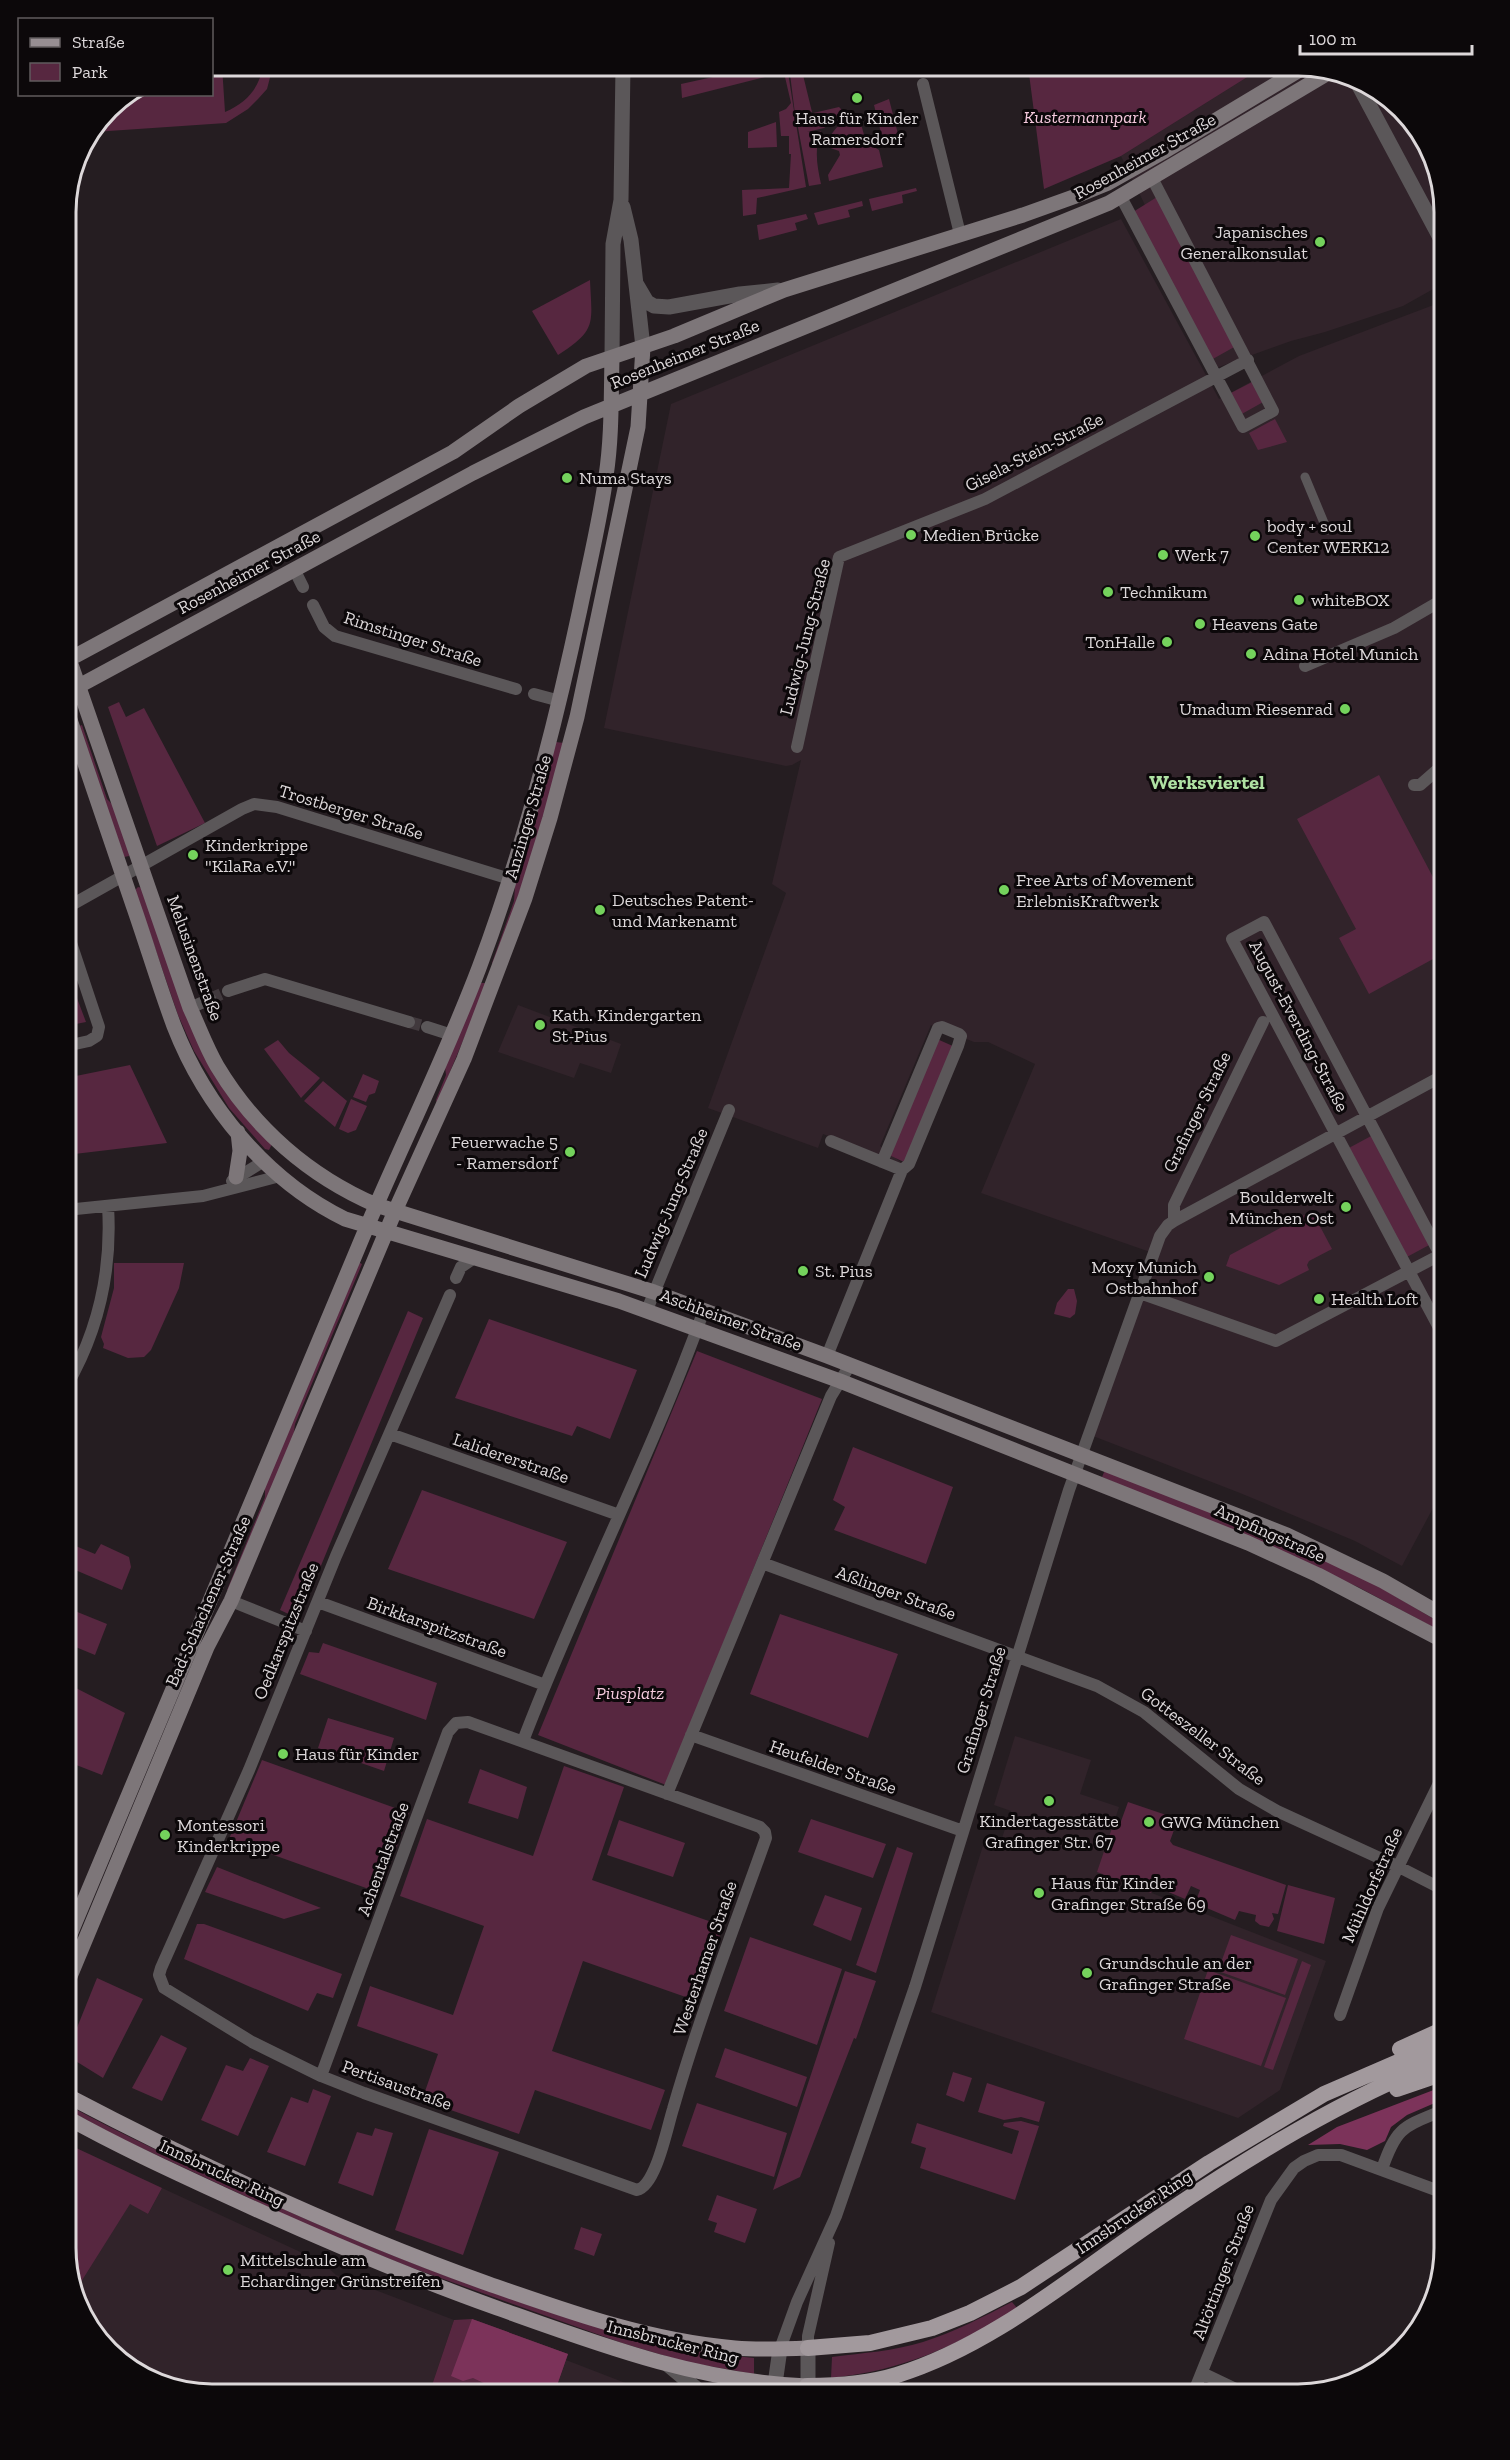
<svg xmlns="http://www.w3.org/2000/svg" width="1510" height="2460" font-family="'Zilla Slab',serif">
<style>
.built{fill:#31232a}
.green{fill:#572740}
.forest{fill:#7c335a}
.lines{fill:none;stroke-linecap:round;stroke-linejoin:round}
.minor-tunnel{stroke:#41393d;stroke-width:12;stroke-dasharray:12 6;stroke-linecap:butt}
.pedestrian{stroke:#5b5759;stroke-width:9}
.minor{stroke:#5b5759;stroke-width:12}
.tertiary{stroke:#5b5759;stroke-width:15}
.secondary{stroke:#7d7679;stroke-width:15}
.primary{stroke:#978e92;stroke-width:15}
.trunk{stroke:#a2999d;stroke-width:16}
.poi-dot{fill:#74d25c;stroke:#0c080a;stroke-width:2}
.labels{text-anchor:middle;stroke-width:6;stroke-linejoin:round;paint-order:stroke}
.park-label{font-size:18px;font-style:italic;fill:#f5c9dd;stroke:#0c080a}
.poi-label{font-size:18px;fill:#ddd8da;stroke:#0c080a;text-anchor:start}
.street-label{font-size:18px;fill:#ddd8da;stroke:#0c080a}
.neighbourhood-label{font-size:20px;font-weight:bold;fill:#afe1a3;stroke:#0c080a}
.rim{fill:none;stroke:#ddd8da;stroke-width:3}
</style>
<rect width="100%" height="100%" fill="#251d21"/>
<!-- built -->
<path class="built" d="M1265,66H1308L1379,91L1429,147L1444,212V283L1403,306L1325,332L1291,341L1216,368L1144,203L1121,156Z
M1121,219L1219,399L1299,356L1444,301V1502L1433,1508L1402,1566L1355,1541L1240,1493L1093,1436L1153,1253L981,1193L1035,1064L988,1042H974L931,1025L880,1146L906,1166L823,1134L818,1148L708,1108L786,893L772,884L801,760L792,765L786,766L604,728L671,404Z
M518,1005L621,1044L611,1073L580,1063L574,1078L498,1052Z
M1015,1736L1091,1760L1080,1794L1119,1807L1098,1872L1326,1961L1280,2090L1238,2118L931,2012L986,1836L1002,1838L1011,1811L994,1805Z
M162,2188L322,2262L336,2275L454,2320L429,2394H203L131,2370L81,2313L76,2290L130,2203L148,2214Z
M566,2360L641,2389L650,2394H554Z"/>
<!-- green -->
<path class="green" d="M212,66H222L225,112C246,103 259,89 263,66H273L267,89L258,99L248,109L226,123L94,132L109,109L130,95L212,94Z
M763,66H787L806,187L757,198L756,214L743,216L742,190L789,188L791,154H789V136H781L779,112L786,109L791,103L785,77L777,74L682,98L681,84Z
M789,66H835L803,75L812,112L795,114Z
M1028,66H1265L1121,156L1044,189Z
M889,99L900,142L884,145L874,105Z
M839,107L844,112L824,128L807,132L821,131C814,149 817,166 821,184L809,186L796,117Z
M858,113L866,142L879,150L883,167L829,181L828,175L840,155L839,151L825,146C833,129 841,121 858,113Z
M776,122L777,147L748,148V132Z
M916,188L917,191L902,195L903,203L872,211L869,199Z
M1157,197L1236,346L1211,360L1133,212Z
M862,201L863,206L848,210L850,217L818,225L814,213Z
M806,214L808,219L795,223L797,230L759,240L757,225Z
M590,280C592,324 597,330 558,355L532,311Z
M1254,381L1265,401L1240,415L1229,394Z
M1275,419L1287,442L1258,450L1249,433Z
M119,702L126,717L144,708L205,823L157,846L108,707Z
M82,725L107,799L114,806L130,852L129,856L124,857L79,726Z
M556,742L564,743L535,846L495,965L492,963L514,901L515,886Z
M1379,775L1444,898V953L1369,994L1339,938L1356,929L1297,819Z
M138,887L142,888L177,989L272,1144L269,1150L265,1149L229,1108L194,1051L178,1015L135,890Z
M66,969L86,1022L66,1026Z
M481,983H487L437,1103L436,1100L446,1075L445,1067Z
M937,1039L955,1047L906,1163L889,1155Z
M278,1040L289,1053L320,1078L301,1098L264,1049Z
M130,1065L167,1143L66,1155V1078Z
M363,1074L379,1081L375,1093L369,1095L366,1102L353,1097Z
M323,1081L347,1101L335,1127L304,1101Z
M351,1099L367,1106L356,1130L348,1133L339,1129Z
M1373,1135L1431,1244L1405,1258L1347,1149Z
M1308,1213L1314,1215L1332,1249L1309,1261L1307,1265L1309,1270L1279,1285L1226,1266L1230,1255Z
M358,1262L362,1264L295,1424L293,1439L230,1591L227,1590L265,1497V1487Z
M114,1263H184L179,1288L151,1350L144,1357L128,1358L103,1348L104,1344L101,1337L114,1288Z
M1068,1289H1074L1077,1301L1075,1314L1070,1318L1054,1314L1057,1303Z
M408,1311L423,1318L299,1619L280,1610Z
M489,1319L637,1370L610,1439L577,1426L572,1436L455,1398Z
M697,1351L822,1399L666,1785L538,1735Z
M853,1447L953,1487L926,1564L834,1530L845,1507L833,1500Z
M1105,1470L1266,1532L1363,1577L1444,1625V1633L1358,1587L1102,1477Z
M422,1490L567,1542L534,1619L388,1569Z
M66,1542L95,1554L101,1544L129,1557L131,1567L122,1590L66,1566Z
M70,1609L107,1624L95,1655L66,1643V1619Z
M780,1614L898,1654L868,1738L750,1694Z
M323,1643L437,1683L426,1720L300,1674L309,1652L319,1653Z
M66,1683L125,1713L102,1775L66,1761Z
M328,1718L394,1738L384,1771L318,1748Z
M262,1760L409,1813L380,1893L229,1839Z
M564,1766L624,1787L592,1880L723,1926L697,2001L583,1961L552,2051L665,2090L651,2130L535,2090L519,2134L422,2100L438,2054L357,2026L370,1986L453,2015L484,1926L400,1896L427,1819L533,1856Z
M480,1769L527,1787L518,1819L468,1803Z
M1128,1802L1178,1819L1170,1841L1173,1845L1286,1885L1278,1914L1272,1913L1274,1919L1269,1927L1260,1925L1255,1921L1256,1915L1239,1911L1235,1920L1195,1903L1200,1890L1191,1886L1185,1899L1159,1888V1882L1151,1893L1097,1872L1114,1822L1120,1824Z
M811,1819L886,1844L873,1878L798,1852Z
M619,1820L685,1843L673,1877L607,1855Z
M897,1847L913,1853L876,1973L856,1965Z
M217,1867L321,1908L284,1919L205,1892Z
M1288,1885L1335,1898L1324,1944L1277,1931Z
M825,1895L862,1908L851,1941L813,1925Z
M197,1924H204L342,1974L333,1998L317,1993L308,2011L184,1959Z
M1231,1935L1298,1959L1285,1995L1218,1971Z
M750,1937L842,1969L817,2045L724,2011Z
M1302,1961L1311,1965L1273,2070L1264,2067Z
M1208,1970L1286,1998L1261,2066L1184,2039Z
M845,1971L876,1981L856,2039L854,2038L800,2177L773,2190Z
M97,1978L143,1999L103,2078L66,2055Z
M161,2035L187,2048L162,2101L132,2088Z
M725,2048L807,2077L797,2107L715,2077Z
M250,2058L269,2066L238,2136L201,2120L226,2065L243,2071Z
M953,2072L972,2078L964,2102L946,2095Z
M987,2083L1045,2102L1039,2122L1021,2117L1004,2120L978,2112Z
M313,2089L331,2096L305,2166L267,2152L291,2097L308,2103Z
M697,2103L787,2133L774,2177L682,2146Z
M66,2104C124,2136 185,2163 246,2192C330,2231 415,2266 503,2296C585,2325 666,2350 754,2358V2374L686,2362L622,2343L407,2266L311,2227L120,2138L66,2109Z
M1021,2121L1039,2126L1015,2200L920,2168L926,2148L911,2143L917,2123L1012,2154L1019,2131L1003,2126L1004,2123Z
M375,2128L393,2133L373,2196L338,2183L357,2132L372,2136Z
M429,2129L499,2152L463,2255L395,2230Z
M74,2147L162,2188L148,2214L130,2204L76,2290L66,2248V2165Z
M717,2195L757,2209L745,2243L714,2232L717,2223L708,2220Z
M581,2227L602,2234L594,2256L574,2249Z
M1012,2302L1017,2308C955,2347 904,2370 831,2378L832,2357C863,2353 894,2351 923,2342C954,2332 983,2317 1012,2302Z
M472,2319L568,2354L554,2394H429L454,2320Z"/>
<!-- forest -->
<path class="forest" d="M1444,2086V2099L1407,2115L1391,2127L1385,2141L1367,2150L1340,2144L1308,2145L1337,2127Z
M472,2319L568,2354L554,2394H507L473,2378L463,2381L451,2376Z"/>
<g class="lines">
<!-- minor-tunnel -->
<path class="minor-tunnel" d="M210,999L228,991
M409,1022L427,1027"/>
<!-- pedestrian -->
<path class="pedestrian" d="M1305,477L1327,530"/>
<!-- minor -->
<path class="minor" d="M923,84L960,234
M1121,197L1243,427L1273,411L1152,178
M294,569L303,587
M313,605L324,627L335,636L516,689
M1305,666L1394,628L1444,599
M534,694L560,701
M797,747L839,557L985,499L1248,360
M1414,785H1420L1444,764
M66,908L242,809L254,804L277,807L510,879
M228,991L265,979L409,1022
M190,1008L210,999
M427,1027L452,1035
M66,1046L89,1041L97,1036L99,1027L66,928
M831,1141L902,1170
M232,1181L264,1161
M66,1210L203,1196L280,1176
M1174,1221V1205L1263,1022
M456,1278L461,1267L474,1258
M1140,1293L1276,1341L1440,1255
M647,1310L729,1110
M1444,1337L1232,939L1264,922L1444,1262
M827,1356L902,1170L909,1164L958,1046L961,1036L959,1034L942,1027L938,1028L882,1162
M66,1387C98,1332 112,1270 108,1206
M390,1434L619,1515
M762,1563L1097,1686L1144,1712L1239,1789L1277,1811L1397,1866L1444,1890
M231,1601L306,1631
M318,1602L545,1685
M691,1735L963,1831
M523,1741C578,1596 651,1457 704,1310
M667,1794L831,1396L850,1365
M1340,2015L1378,1908L1444,1773
M321,2076L448,1732L456,1723L468,1722L760,1827L765,1832L766,1838C734,1928 699,2018 673,2109C667,2128 656,2186 637,2190L364,2093L321,2076L252,2042L164,1988L159,1975L161,1968L249,1770L336,1556L450,1295
M1382,2169C1397,2126 1403,2127 1444,2110
M808,2348V2336L829,2243
M780,2349L797,2302L836,2216L915,1987L1069,1490L1160,1236L1168,1225L1174,1221L1444,1075
M1202,2373L1246,2394
M1193,2394L1271,2200L1294,2168L1304,2161L1318,2155H1341L1444,2193"/>
<!-- tertiary -->
<path class="tertiary" d="M1358,84L1444,245
M623,207L631,240L643,347
M637,285L647,302L654,306L669,307L740,294L778,290
M612,358L613,244L621,200L623,66
M808,2348V2394
M667,2364L703,2394
M776,2394L775,2384L780,2349"/>
<!-- secondary -->
<path class="secondary" d="M66,650L190,1008C199,1027 206,1047 217,1066C254,1128 309,1176 376,1205L654,1292L827,1356L1287,1535L1383,1581L1444,1616
M66,661L453,452L519,406L586,366L674,336L784,290L1023,215L1076,196L1108,183L1163,152L1306,66
M66,693L473,473L584,417L1109,203L1328,73
M66,708C89,774 111,840 133,905C147,945 159,986 174,1026C205,1106 267,1181 345,1219L619,1301L840,1381L1248,1543L1318,1575L1444,1641
M236,1177L240,1151L238,1132
M66,1944C163,1712 260,1480 358,1248C397,1154 443,1063 479,968C523,851 554,731 580,609C589,565 600,521 606,476C612,437 611,397 612,358
M66,1986L207,1647L231,1601L395,1211L464,1059L525,898L550,818L577,717L603,594L638,427L643,347"/>
<!-- primary -->
<path class="primary" d="M66,2095C203,2167 343,2232 489,2284C569,2312 650,2341 735,2348C759,2350 784,2349 808,2348
M66,2117C116,2145 168,2169 220,2193C311,2235 402,2274 497,2308C601,2345 695,2381 807,2386"/>
<!-- trunk -->
<path class="trunk" d="M1400,2049L1444,2029
M1397,2089L1444,2073
M808,2348L870,2343L932,2328L970,2313L1021,2287L1209,2163L1324,2094L1444,2042
M807,2386C837,2386 868,2384 897,2375C994,2345 1076,2273 1160,2217C1250,2156 1343,2099 1444,2059"/>
</g>
<!-- markers -->
<g class="poi-dot">
<circle cx="857" cy="98" r="6"/>
<circle cx="1320" cy="242" r="6"/>
<circle cx="567" cy="478" r="6"/>
<circle cx="911" cy="535" r="6"/>
<circle cx="1255" cy="536" r="6"/>
<circle cx="1163" cy="555" r="6"/>
<circle cx="1108" cy="592" r="6"/>
<circle cx="1299" cy="600" r="6"/>
<circle cx="1200" cy="624" r="6"/>
<circle cx="1167" cy="642" r="6"/>
<circle cx="1251" cy="654" r="6"/>
<circle cx="1345" cy="709" r="6"/>
<circle cx="193" cy="855" r="6"/>
<circle cx="1004" cy="890" r="6"/>
<circle cx="600" cy="910" r="6"/>
<circle cx="540" cy="1025" r="6"/>
<circle cx="570" cy="1152" r="6"/>
<circle cx="1346" cy="1207" r="6"/>
<circle cx="803" cy="1271" r="6"/>
<circle cx="1209" cy="1277" r="6"/>
<circle cx="1319" cy="1299" r="6"/>
<circle cx="283" cy="1754" r="6"/>
<circle cx="1049" cy="1801" r="6"/>
<circle cx="1149" cy="1822" r="6"/>
<circle cx="165" cy="1835" r="6"/>
<circle cx="1039" cy="1893" r="6"/>
<circle cx="1087" cy="1973" r="6"/>
<circle cx="228" cy="2270" r="6"/>
</g>
<g class="labels">
<!-- park labels -->
<g class="park-label">
<text x="1085" y="123">Kustermannpark</text>
<text x="630" y="1699">Piusplatz</text>
</g>
<!-- poi labels -->
<g class="poi-label">
<text x="857" y="124" text-anchor="middle">Haus für Kinder<tspan x="857" dy="21">Ramersdorf</tspan></text>
<text x="1308" y="238" text-anchor="end">Japanisches<tspan x="1308" dy="21">Generalkonsulat</tspan></text>
<text x="579" y="484">Numa Stays</text>
<text x="1267" y="532">body + soul<tspan x="1267" dy="21">Center WERK12</tspan></text>
<text x="923" y="541">Medien Brücke</text>
<text x="1175" y="561">Werk 7</text>
<text x="1120" y="598">Technikum</text>
<text x="1311" y="606">whiteBOX</text>
<text x="1212" y="630">Heavens Gate</text>
<text x="1155" y="648" text-anchor="end">TonHalle</text>
<text x="1263" y="660">Adina Hotel Munich</text>
<text x="1333" y="715" text-anchor="end">Umadum Riesenrad</text>
<text x="205" y="851">Kinderkrippe<tspan x="205" dy="21">"KilaRa e.V."</tspan></text>
<text x="1016" y="886">Free Arts of Movement<tspan x="1016" dy="21">ErlebnisKraftwerk</tspan></text>
<text x="612" y="906">Deutsches Patent-<tspan x="612" dy="21">und Markenamt</tspan></text>
<text x="552" y="1021">Kath. Kindergarten<tspan x="552" dy="21">St-Pius</tspan></text>
<text x="558" y="1148" text-anchor="end">Feuerwache 5<tspan x="558" dy="21">- Ramersdorf</tspan></text>
<text x="1334" y="1203" text-anchor="end">Boulderwelt<tspan x="1334" dy="21">München Ost</tspan></text>
<text x="1197" y="1273" text-anchor="end">Moxy Munich<tspan x="1197" dy="21">Ostbahnhof</tspan></text>
<text x="815" y="1277">St. Pius</text>
<text x="1331" y="1305">Health Loft</text>
<text x="295" y="1760">Haus für Kinder</text>
<text x="1049" y="1827" text-anchor="middle">Kindertagesstätte<tspan x="1049" dy="21">Grafinger Str. 67</tspan></text>
<text x="1161" y="1828">GWG München</text>
<text x="177" y="1831">Montessori<tspan x="177" dy="21">Kinderkrippe</tspan></text>
<text x="1051" y="1889">Haus für Kinder<tspan x="1051" dy="21">Grafinger Straße 69</tspan></text>
<text x="1099" y="1969">Grundschule an der<tspan x="1099" dy="21">Grafinger Straße</tspan></text>
<text x="240" y="2266">Mittelschule am<tspan x="240" dy="21">Echardinger Grünstreifen</tspan></text>
</g>
<!-- street labels -->
<g class="street-label">
<text transform="translate(1145 156) rotate(-29)" y="6">Rosenheimer Straße</text>
<text transform="translate(685 354) rotate(-22)" y="6">Rosenheimer Straße</text>
<text transform="translate(1034 452) rotate(-27)" y="6">Gisela-Stein-Straße</text>
<text transform="translate(249 572) rotate(-28)" y="6">Rosenheimer Straße</text>
<text transform="translate(805 637) rotate(-76)" y="6">Ludwig-Jung-Straße</text>
<text transform="translate(413 639) rotate(18)" y="6">Rimstinger Straße</text>
<text transform="translate(351 812) rotate(17)" y="6">Trostberger Straße</text>
<text transform="translate(528 817) rotate(-74)" y="6">Anzinger Straße</text>
<text transform="translate(195 958) rotate(70)" y="6">Melusinenstraße</text>
<text transform="translate(1299 1026) rotate(62)" y="6">August-Everding-Straße</text>
<text transform="translate(1197 1112) rotate(-64)" y="6">Grafinger Straße</text>
<text transform="translate(671 1203) rotate(-67)" y="6">Ludwig-Jung-Straße</text>
<text transform="translate(731 1320) rotate(20)" y="6">Aschheimer Straße</text>
<text transform="translate(511 1458) rotate(19)" y="6">Lalidererstraße</text>
<text transform="translate(1270 1533) rotate(24)" y="6">Ampfingstraße</text>
<text transform="translate(896 1593) rotate(20)" y="6">Aßlinger Straße</text>
<text transform="translate(208 1601) rotate(-66)" y="6">Bad-Schachener-Straße</text>
<text transform="translate(437 1627) rotate(20)" y="6">Birkkarspitzstraße</text>
<text transform="translate(286 1631) rotate(-68)" y="6">Oedkarspitzstraße</text>
<text transform="translate(981 1710) rotate(-73)" y="6">Grafinger Straße</text>
<text transform="translate(1203 1736) rotate(37)" y="6">Gotteszeller Straße</text>
<text transform="translate(833 1767) rotate(19)" y="6">Heufelder Straße</text>
<text transform="translate(383 1859) rotate(-70)" y="6">Achentalstraße</text>
<text transform="translate(1372 1885) rotate(-66)" y="6">Mühldorfstraße</text>
<text transform="translate(705 1958) rotate(-71)" y="6">Westerhamer Straße</text>
<text transform="translate(397 2085) rotate(20)" y="6">Pertisaustraße</text>
<text transform="translate(222 2173) rotate(25)" y="6">Innsbrucker Ring</text>
<text transform="translate(1134 2212) rotate(-34)" y="6">Innsbrucker Ring</text>
<text transform="translate(1223 2272) rotate(-69)" y="6">Altöttinger Straße</text>
<text transform="translate(673 2342) rotate(14)" y="6">Innsbrucker Ring</text>
</g>
<!-- neighbourhood labels -->
<g class="neighbourhood-label">
<text x="1207" y="789">Werksviertel</text>
</g>
</g>
<!-- crop -->
<path d="M0 0H1510V2460H0ZM212 76H1298A136 136 0 0 1 1434 212V2248A136 136 0 0 1 1298 2384H212A136 136 0 0 1 76 2248V212A136 136 0 0 1 212 76Z" fill="#0c080a" fill-rule="evenodd"/>
<path class="rim" d="M212 76H1298A136 136 0 0 1 1434 212V2248A136 136 0 0 1 1298 2384H212A136 136 0 0 1 76 2248V212A136 136 0 0 1 212 76Z"/>
<!-- legend -->
<rect x="18" y="18" width="195" height="78" fill="#0c080a" stroke="#605b5d" stroke-width="1.5"/>
<rect x="30" y="38" width="30" height="9" fill="#978e92" stroke="#605b5d" stroke-width="1.5"/>
<text x="72" y="48" font-size="18" fill="#ddd8da">Straße</text>
<rect x="30" y="63" width="30" height="18" fill="#572740" stroke="#605b5d" stroke-width="1.5"/>
<text x="72" y="78" font-size="18" fill="#ddd8da">Park</text>
<!-- scale -->
<path d="M1300 45v9h172v-9" fill="none" stroke="#ddd8da" stroke-width="3"/>
<text x="1309" y="45" font-size="18" fill="#ddd8da" stroke="#0c080a" stroke-width="4.5" paint-order="stroke">100 m</text>
</svg>
